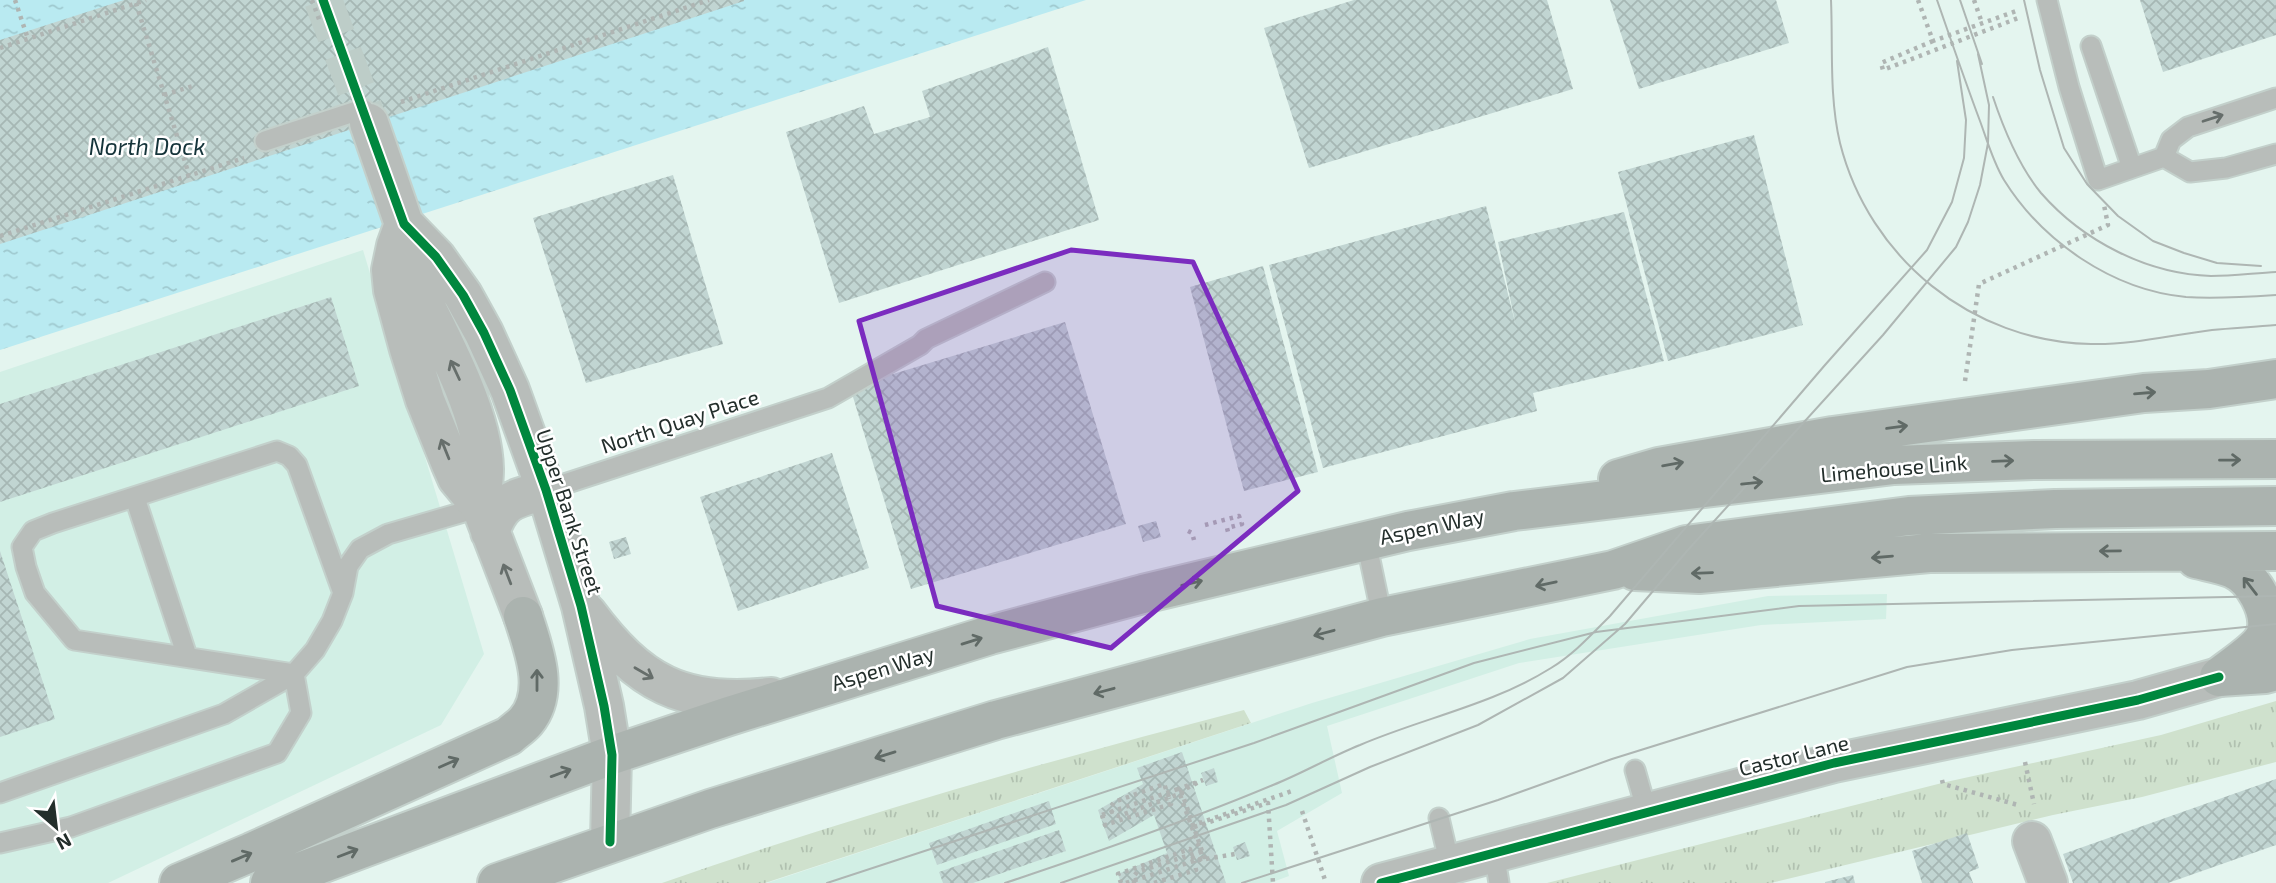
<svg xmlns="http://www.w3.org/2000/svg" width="2276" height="883" font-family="'Exo 2',sans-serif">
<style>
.built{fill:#d2efe5}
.grass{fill:url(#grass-tufts)}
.water{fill:url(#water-ripples)}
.building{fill:url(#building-cross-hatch)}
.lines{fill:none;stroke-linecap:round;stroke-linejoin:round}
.minor-tunnel{stroke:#bdcdc8;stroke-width:38;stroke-dasharray:38 19;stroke-linecap:butt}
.service-casing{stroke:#c3d0cb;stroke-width:23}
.minor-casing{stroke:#c3d0cb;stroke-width:42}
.trunk-casing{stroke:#c3d0cb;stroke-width:42}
.path{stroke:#afb5b3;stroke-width:4.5;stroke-dasharray:3.5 5;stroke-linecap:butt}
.service{stroke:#b8bdba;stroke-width:19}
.minor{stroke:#b8bdba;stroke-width:38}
.trunk{stroke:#abb3af;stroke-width:38}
.tram{stroke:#aeb6b3;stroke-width:2}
.path-bridge{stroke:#afb5b3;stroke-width:4.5;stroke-dasharray:3.5 5;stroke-linecap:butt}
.cycleway-casing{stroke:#fff;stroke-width:13}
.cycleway{stroke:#00873e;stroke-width:9}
.oneway{stroke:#666e6b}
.oneway2{stroke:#606a66}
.marked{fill:#7b2cbf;fill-opacity:0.2;stroke:#7b2cbf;stroke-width:5;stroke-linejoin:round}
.labels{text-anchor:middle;stroke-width:5;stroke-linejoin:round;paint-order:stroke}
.street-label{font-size:21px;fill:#232e2b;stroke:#fff}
.water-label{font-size:23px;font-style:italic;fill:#15343a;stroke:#fff}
</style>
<defs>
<pattern id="grass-tufts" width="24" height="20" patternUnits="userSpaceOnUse" patternTransform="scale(1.75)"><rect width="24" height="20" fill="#cfe1cd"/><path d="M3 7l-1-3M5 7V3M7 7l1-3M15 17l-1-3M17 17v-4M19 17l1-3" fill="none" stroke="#b1c1b0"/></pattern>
<pattern id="water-ripples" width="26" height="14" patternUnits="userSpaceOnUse" patternTransform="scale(1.75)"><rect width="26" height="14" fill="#b9eaf1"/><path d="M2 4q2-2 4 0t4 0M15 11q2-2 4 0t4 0" fill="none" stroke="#9fc9cf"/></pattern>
<pattern id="building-cross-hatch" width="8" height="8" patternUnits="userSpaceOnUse" patternTransform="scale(1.75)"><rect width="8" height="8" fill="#c1d5d2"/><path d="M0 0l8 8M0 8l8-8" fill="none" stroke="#a6b7b4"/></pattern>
</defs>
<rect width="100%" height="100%" fill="#e4f5ef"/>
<!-- built -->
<path class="built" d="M363,250L484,654L441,725L108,883H0V372Z
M1887,594L1886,619L1761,625L1519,663L1327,726L1342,793L1277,831L1289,876L1270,883H767L1312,703L1530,639L1768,596Z"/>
<!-- grass -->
<path class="grass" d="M2276,701V762L2142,797L2053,815L1771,883H1547L1946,782L2161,735Z
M1244,710L1251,723L765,883H662C853,816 1048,761 1244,710Z"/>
<!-- water -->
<path class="water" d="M0,0H1086L0,350Z"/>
<!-- building -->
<path class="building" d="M124,0H744V1L0,244V40Z
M1354,0H1547L1573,89L1309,168L1264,28Z
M1610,0H1776L1789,43L1639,89Z
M2140,0H2276V35L2163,72Z
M1048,47L1099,220L839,303L786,132L864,106L874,134L930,117L922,91Z
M1754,135L1803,325L1668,361L1618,172Z
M673,175L723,344L586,383L533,218Z
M1486,206L1516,326L1498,242L1624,212L1664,361L1533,393L1537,411L1323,468L1269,265Z
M1263,266L1318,472L1244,491L1190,287Z
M331,297L359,386L0,502V404Z
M1065,322L1126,524L911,589L850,387Z
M832,453L869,568L738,611L700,497Z
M1156,521L1161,537L1143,542L1138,526Z
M626,537L631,554L614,559L609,542Z
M0,551L55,719L0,737Z
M1182,752L1226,883H1121L1118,874L1167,853L1154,815L1109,841L1098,810L1143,784L1137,768Z
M1214,768L1218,782L1206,786L1201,773Z
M2276,779V845L2168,883H2073L2063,854Z
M1049,801L1056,824L937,865L929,843Z
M1059,830L1066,851L973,883H943L939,872Z
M1967,833L1979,868L1969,872L1973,883H1922L1912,851Z
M1245,842L1250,856L1237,860L1233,847Z
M1853,875L1855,883H1825V882Z"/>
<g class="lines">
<!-- minor-tunnel -->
<path class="minor-tunnel" d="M323,0L369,123"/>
<!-- service casing -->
<g class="service-casing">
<path id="service" d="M2047,0L2069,87L2098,180L2164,157L2190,172L2226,168L2276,154
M2091,46L2132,168
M265,141L363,109
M2164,157L2171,140L2188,127L2276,98
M546,490L828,398L920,345L926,339L1045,282
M135,498L187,656
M1366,541L1382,617
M1635,770L1647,812
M0,793L224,714L294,674L315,650L332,621L343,593L348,566L360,549L388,534L481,507
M1439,818L1450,865
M0,843L71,827L277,753L301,713L294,674L74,640L35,593L26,567L22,547L33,531L53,523L277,451L289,456L297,465L343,593
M1494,853L1499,883"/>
</g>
<!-- minor casing -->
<g class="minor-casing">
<path id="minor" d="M369,123L404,224L436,257L463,295L484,333L510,390L546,490L581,606L604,706L612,755L610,842
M404,224L396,246L391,270L393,290L409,349L425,400L450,462L457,478L481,507L523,616
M404,263C431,320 483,407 484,469C484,481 482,494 481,507
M490,532C502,498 515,499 546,490
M587,613C639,683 682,707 771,697
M2032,841L2048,883
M1381,883L1834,763L2138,700L2219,677"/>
</g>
<!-- trunk casing -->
<g class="trunk-casing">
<path id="trunk" d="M1618,479L1659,467L1833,436L2144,393L2209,389L2276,379
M2196,559C2208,562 2222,564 2233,569C2253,577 2272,611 2266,633C2262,648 2231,667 2219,677
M1635,571L1699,574L1929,553L2276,551
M2219,677L2265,674L2276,671
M179,883L252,852L509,736C514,731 521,727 526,721C551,691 533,648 523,616
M270,883L612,755L729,716L990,635L1143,594L1408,531L1514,511L1894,465L2034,460L2276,459
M497,883L710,809L996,720L1382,617L1613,570L1686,545L1909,516L2055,509L2276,506"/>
</g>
<!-- path -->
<path class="path" d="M15,0L28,39
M312,0L320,22
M1918,0L1933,41L2019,10
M1974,0L1982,23
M136,3L189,175
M1933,41L1881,63L1883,70L2021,17
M0,48L146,0
M164,95L193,86
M401,102L709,0
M0,236L244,158
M1965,381L1979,284L2108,225L2104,205
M1205,525L1239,516L1242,524L1227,528L1228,532
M1188,531L1192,533L1194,540
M2025,762L2034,804
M1942,780L1943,784L2018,805
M1179,792L1203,780
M1184,793H1182L1202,851L1204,857L1209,856
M1169,797L1164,784L1114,802L1110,809L1114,815L1119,816L1182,793
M1102,815L1105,825L1171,804L1169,798
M1194,827L1268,803L1273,883
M1121,883L1118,874L1190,849L1194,861L1235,854
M1134,883V876L1137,872L1202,851
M1154,883L1196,870L1194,861"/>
<!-- service -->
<use href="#service" class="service"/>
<!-- minor -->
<use href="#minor" class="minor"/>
<!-- trunk -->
<use href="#trunk" class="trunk"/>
<!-- tram -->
<path class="tram" d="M1831,0C1833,47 1829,97 1840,143C1869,258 1972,342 2091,344C2132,345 2172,335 2212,330C2233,328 2255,327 2276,325
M1937,0C1951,40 1965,81 1980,121C1987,140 1993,162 2004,180C2042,241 2112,290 2186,297C2216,299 2246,297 2276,295
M1960,0L1982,64
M2024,0L2040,70L2064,148L2087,184L2118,216L2153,241L2184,253L2217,263L2261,266
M1993,97C2004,130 2018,165 2041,193C2083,241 2147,274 2211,276C2233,276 2255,273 2276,272
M827,883L1254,743L1474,663L1596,632L1799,606L2276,596
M1005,883C1095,853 1185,822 1273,785C1303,773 1330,757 1360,745C1423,718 1492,705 1551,668C1574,654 1591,635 1610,616L1825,365L1927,250L1952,202L1964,158L1966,120L1957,61
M1061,883L1286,805L1370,767L1478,725L1563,678L1625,624L1687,551L1883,335L1956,247L1968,222L1980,185L1988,143L1989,105L1978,54
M1242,883L1498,800L1612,759L1907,667L2012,650L2276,624"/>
<!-- path-bridge -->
<path class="path-bridge" d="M1302,811L1326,883
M1102,815L1178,789
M1191,826L1295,790
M1126,883L1203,858L1178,789L1203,780"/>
<!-- cycleway casing -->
<g class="cycleway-casing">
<path id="cycleway" d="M323,0L404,224L436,257L463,295L484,333L510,390L546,490L581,606L604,706L612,755L610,842
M1381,883L1834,763L2138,700L2219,677"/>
</g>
<!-- cycleway -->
<use href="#cycleway" class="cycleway"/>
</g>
<!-- one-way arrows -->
<defs><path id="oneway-shaft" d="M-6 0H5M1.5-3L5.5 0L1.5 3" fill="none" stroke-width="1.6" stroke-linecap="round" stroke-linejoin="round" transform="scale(1.75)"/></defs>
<g class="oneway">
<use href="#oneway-shaft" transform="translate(2213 118) rotate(-18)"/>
<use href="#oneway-shaft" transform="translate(455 370) rotate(-115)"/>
<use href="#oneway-shaft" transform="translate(445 449) rotate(-112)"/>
<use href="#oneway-shaft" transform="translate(507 574) rotate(-111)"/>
<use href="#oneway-shaft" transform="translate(644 673) rotate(30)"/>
</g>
<g class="oneway2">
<use href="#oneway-shaft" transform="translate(2145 393) rotate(-5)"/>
<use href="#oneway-shaft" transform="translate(1897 427) rotate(-8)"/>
<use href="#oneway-shaft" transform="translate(2230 460) rotate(-1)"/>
<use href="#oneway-shaft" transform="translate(2003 461) rotate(-2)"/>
<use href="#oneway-shaft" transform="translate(1673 464) rotate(-10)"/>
<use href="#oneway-shaft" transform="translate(1752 483) rotate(-6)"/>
<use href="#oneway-shaft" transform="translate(2110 551) rotate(179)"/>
<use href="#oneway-shaft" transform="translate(1882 557) rotate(175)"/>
<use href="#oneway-shaft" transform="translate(1702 573) rotate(178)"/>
<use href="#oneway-shaft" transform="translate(1192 583) rotate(-13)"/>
<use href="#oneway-shaft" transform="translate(1546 584) rotate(168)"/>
<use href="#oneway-shaft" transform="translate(2250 586) rotate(-128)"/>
<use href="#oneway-shaft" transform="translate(1324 633) rotate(165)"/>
<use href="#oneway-shaft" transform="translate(972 641) rotate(-17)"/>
<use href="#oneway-shaft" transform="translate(537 680) rotate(-90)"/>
<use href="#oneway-shaft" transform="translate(1104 691) rotate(165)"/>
<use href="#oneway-shaft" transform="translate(885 755) rotate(163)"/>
<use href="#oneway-shaft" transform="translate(449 763) rotate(-24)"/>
<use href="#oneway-shaft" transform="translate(561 773) rotate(-20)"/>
<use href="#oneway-shaft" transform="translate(348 853) rotate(-21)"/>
<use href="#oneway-shaft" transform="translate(242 857) rotate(-23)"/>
</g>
<!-- marked area -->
<path class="marked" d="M1071,250L1193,262L1298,491L1111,648L937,606L859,321Z"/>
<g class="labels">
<!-- street labels -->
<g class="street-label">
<text transform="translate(680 422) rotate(-18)" y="7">North Quay Place</text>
<text transform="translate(1894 469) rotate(-5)" y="7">Limehouse Link</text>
<text transform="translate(569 512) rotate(72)" y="7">Upper Bank Street</text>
<text transform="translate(1432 527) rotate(-12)" y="7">Aspen Way</text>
<text transform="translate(883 669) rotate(-17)" y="7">Aspen Way</text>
<text transform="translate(1794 756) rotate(-14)" y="7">Castor Lane</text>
</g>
<!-- water labels -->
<g class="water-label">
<text x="147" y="155">North Dock</text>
</g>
</g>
<!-- north arrow -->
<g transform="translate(56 827) rotate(152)" stroke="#ffffff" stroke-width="5" paint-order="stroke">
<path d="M0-5L12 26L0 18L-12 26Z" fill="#232e2b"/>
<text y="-10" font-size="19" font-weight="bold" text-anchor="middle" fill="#232e2b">N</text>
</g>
</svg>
